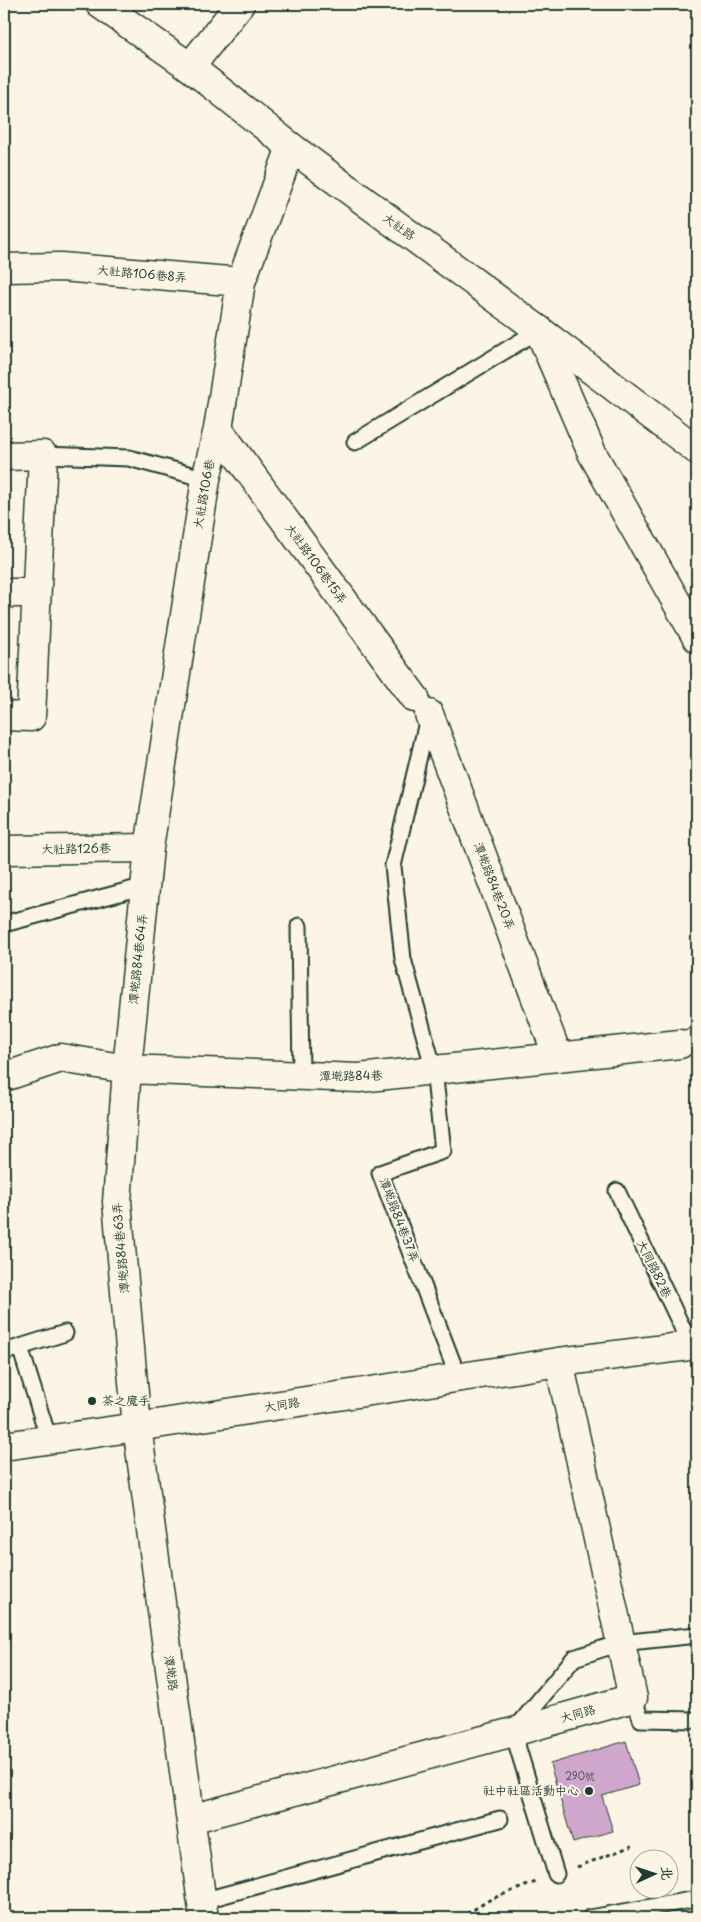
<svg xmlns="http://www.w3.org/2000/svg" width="701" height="1922" font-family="'Playpen Sans','LXGW WenKai TC',sans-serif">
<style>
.building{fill:#cfa7cd;stroke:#1f3d34}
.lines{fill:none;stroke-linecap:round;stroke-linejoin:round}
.service-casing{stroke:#1f3d34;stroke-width:19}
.minor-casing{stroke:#1f3d34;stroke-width:31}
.tertiary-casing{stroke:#1f3d34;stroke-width:31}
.path{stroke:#1f3d34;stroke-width:3;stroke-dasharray:4 4;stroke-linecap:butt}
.service{stroke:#fcf5e5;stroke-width:15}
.minor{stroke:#fcf5e5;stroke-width:28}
.tertiary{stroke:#fcf5e5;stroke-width:28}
.poi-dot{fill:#1f3d34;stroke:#fcf5e5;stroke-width:2}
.labels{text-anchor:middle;stroke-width:4;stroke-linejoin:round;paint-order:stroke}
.number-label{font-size:10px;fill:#4b585a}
.street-label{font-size:12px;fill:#1f3d34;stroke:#fcf5e5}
.poi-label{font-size:12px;fill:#1f3d34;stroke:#fcf5e5;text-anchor:start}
</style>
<rect width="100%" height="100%" fill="#fcf5e5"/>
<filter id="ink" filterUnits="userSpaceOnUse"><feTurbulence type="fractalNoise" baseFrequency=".02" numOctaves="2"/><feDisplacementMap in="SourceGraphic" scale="10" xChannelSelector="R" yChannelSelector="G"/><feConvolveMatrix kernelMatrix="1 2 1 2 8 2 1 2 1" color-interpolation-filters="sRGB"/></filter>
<g filter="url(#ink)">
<!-- building -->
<path class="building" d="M626,1741L639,1785L602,1796L613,1831L573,1843L550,1764Z"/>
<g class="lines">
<!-- service casing -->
<g class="service-casing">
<path id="service" d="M355,442L539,330
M43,455L129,458L206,479
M428,718L393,866L403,959L434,1070L443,1151L380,1173L458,1377
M4,924L145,886
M299,926L301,1076
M680,1044L697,1033
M617,1191L693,1350
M20,1347L49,1440
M4,1352L65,1333
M633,1698L641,1719L697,1720
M556,1874L513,1732L574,1658L620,1643L697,1635
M202,1901L500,1819
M590,1918L697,1899"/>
</g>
<!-- minor casing -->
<g class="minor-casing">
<path id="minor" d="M190,67L240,4
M4,268L61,267L241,282
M539,330L592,453L697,638
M218,429L415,698
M4,456L43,455L31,717L4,716
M4,593H36
M429,714L558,1057
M4,850L149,848
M4,1077L61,1058L127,1069L359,1078L680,1044
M191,1819L513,1732L633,1698L559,1362
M204,1918L137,1427L117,1202L127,1069L149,848L206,479L218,429L241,282L291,147"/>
</g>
<!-- tertiary casing -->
<g class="tertiary-casing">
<path id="tertiary" d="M100,4L190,67L291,147L539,330L697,450
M4,1446L137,1427L559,1362L697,1345"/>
</g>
<!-- path -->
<path class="path" d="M577,1867L632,1846
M460,1918L491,1899L536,1882"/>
<!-- service -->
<use href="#service" class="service"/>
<!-- minor -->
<use href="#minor" class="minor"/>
<!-- tertiary -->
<use href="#tertiary" class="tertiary"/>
</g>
</g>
<!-- markers -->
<g class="poi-dot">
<circle cx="92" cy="1401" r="5"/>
<circle cx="589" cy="1791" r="5"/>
</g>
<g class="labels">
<!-- number labels -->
<g class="number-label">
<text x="580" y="1780">290號</text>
</g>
<!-- street labels -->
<g class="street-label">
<text transform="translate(399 227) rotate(36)" y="4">大社路</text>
<text transform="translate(142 274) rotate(5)" y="4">大社路106巷8弄</text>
<text transform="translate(204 494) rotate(-80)" y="4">大社路106巷</text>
<text transform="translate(316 564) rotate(54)" y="4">大社路106巷15弄</text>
<text transform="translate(76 849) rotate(-1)" y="4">大社路126巷</text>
<text transform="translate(494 886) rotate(69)" y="4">潭墘路84巷20弄</text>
<text transform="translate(138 959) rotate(-84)" y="4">潭墘路84巷64弄</text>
<text transform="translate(351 1076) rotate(-1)" y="4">潭墘路84巷</text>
<text transform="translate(399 1220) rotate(69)" y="4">潭墘路84巷37弄</text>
<text transform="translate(121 1248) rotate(-95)" y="4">潭墘路84巷63弄</text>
<text transform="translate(654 1269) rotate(64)" y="4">大同路82巷</text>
<text transform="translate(282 1405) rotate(-9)" y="4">大同路</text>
<text transform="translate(171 1673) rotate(82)" y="4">潭墘路</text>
<text transform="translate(578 1714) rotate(-16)" y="4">大同路</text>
</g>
<!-- poi labels -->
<g class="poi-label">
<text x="102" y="1405">茶之魔手</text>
<text x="579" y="1795" text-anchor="end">社中社區活動中心</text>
</g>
</g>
<!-- margin -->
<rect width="701" height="1922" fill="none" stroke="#fcf5e5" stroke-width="20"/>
<rect x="10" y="10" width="681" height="1902" fill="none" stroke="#1f3d34" stroke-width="2" filter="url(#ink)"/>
<!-- north arrow -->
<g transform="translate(654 1874) rotate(87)"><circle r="24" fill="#fcf5e5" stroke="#a4ab9e"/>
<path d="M0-4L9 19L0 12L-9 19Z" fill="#1f3d34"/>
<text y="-8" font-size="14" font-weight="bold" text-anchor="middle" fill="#1f3d34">北</text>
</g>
</svg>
